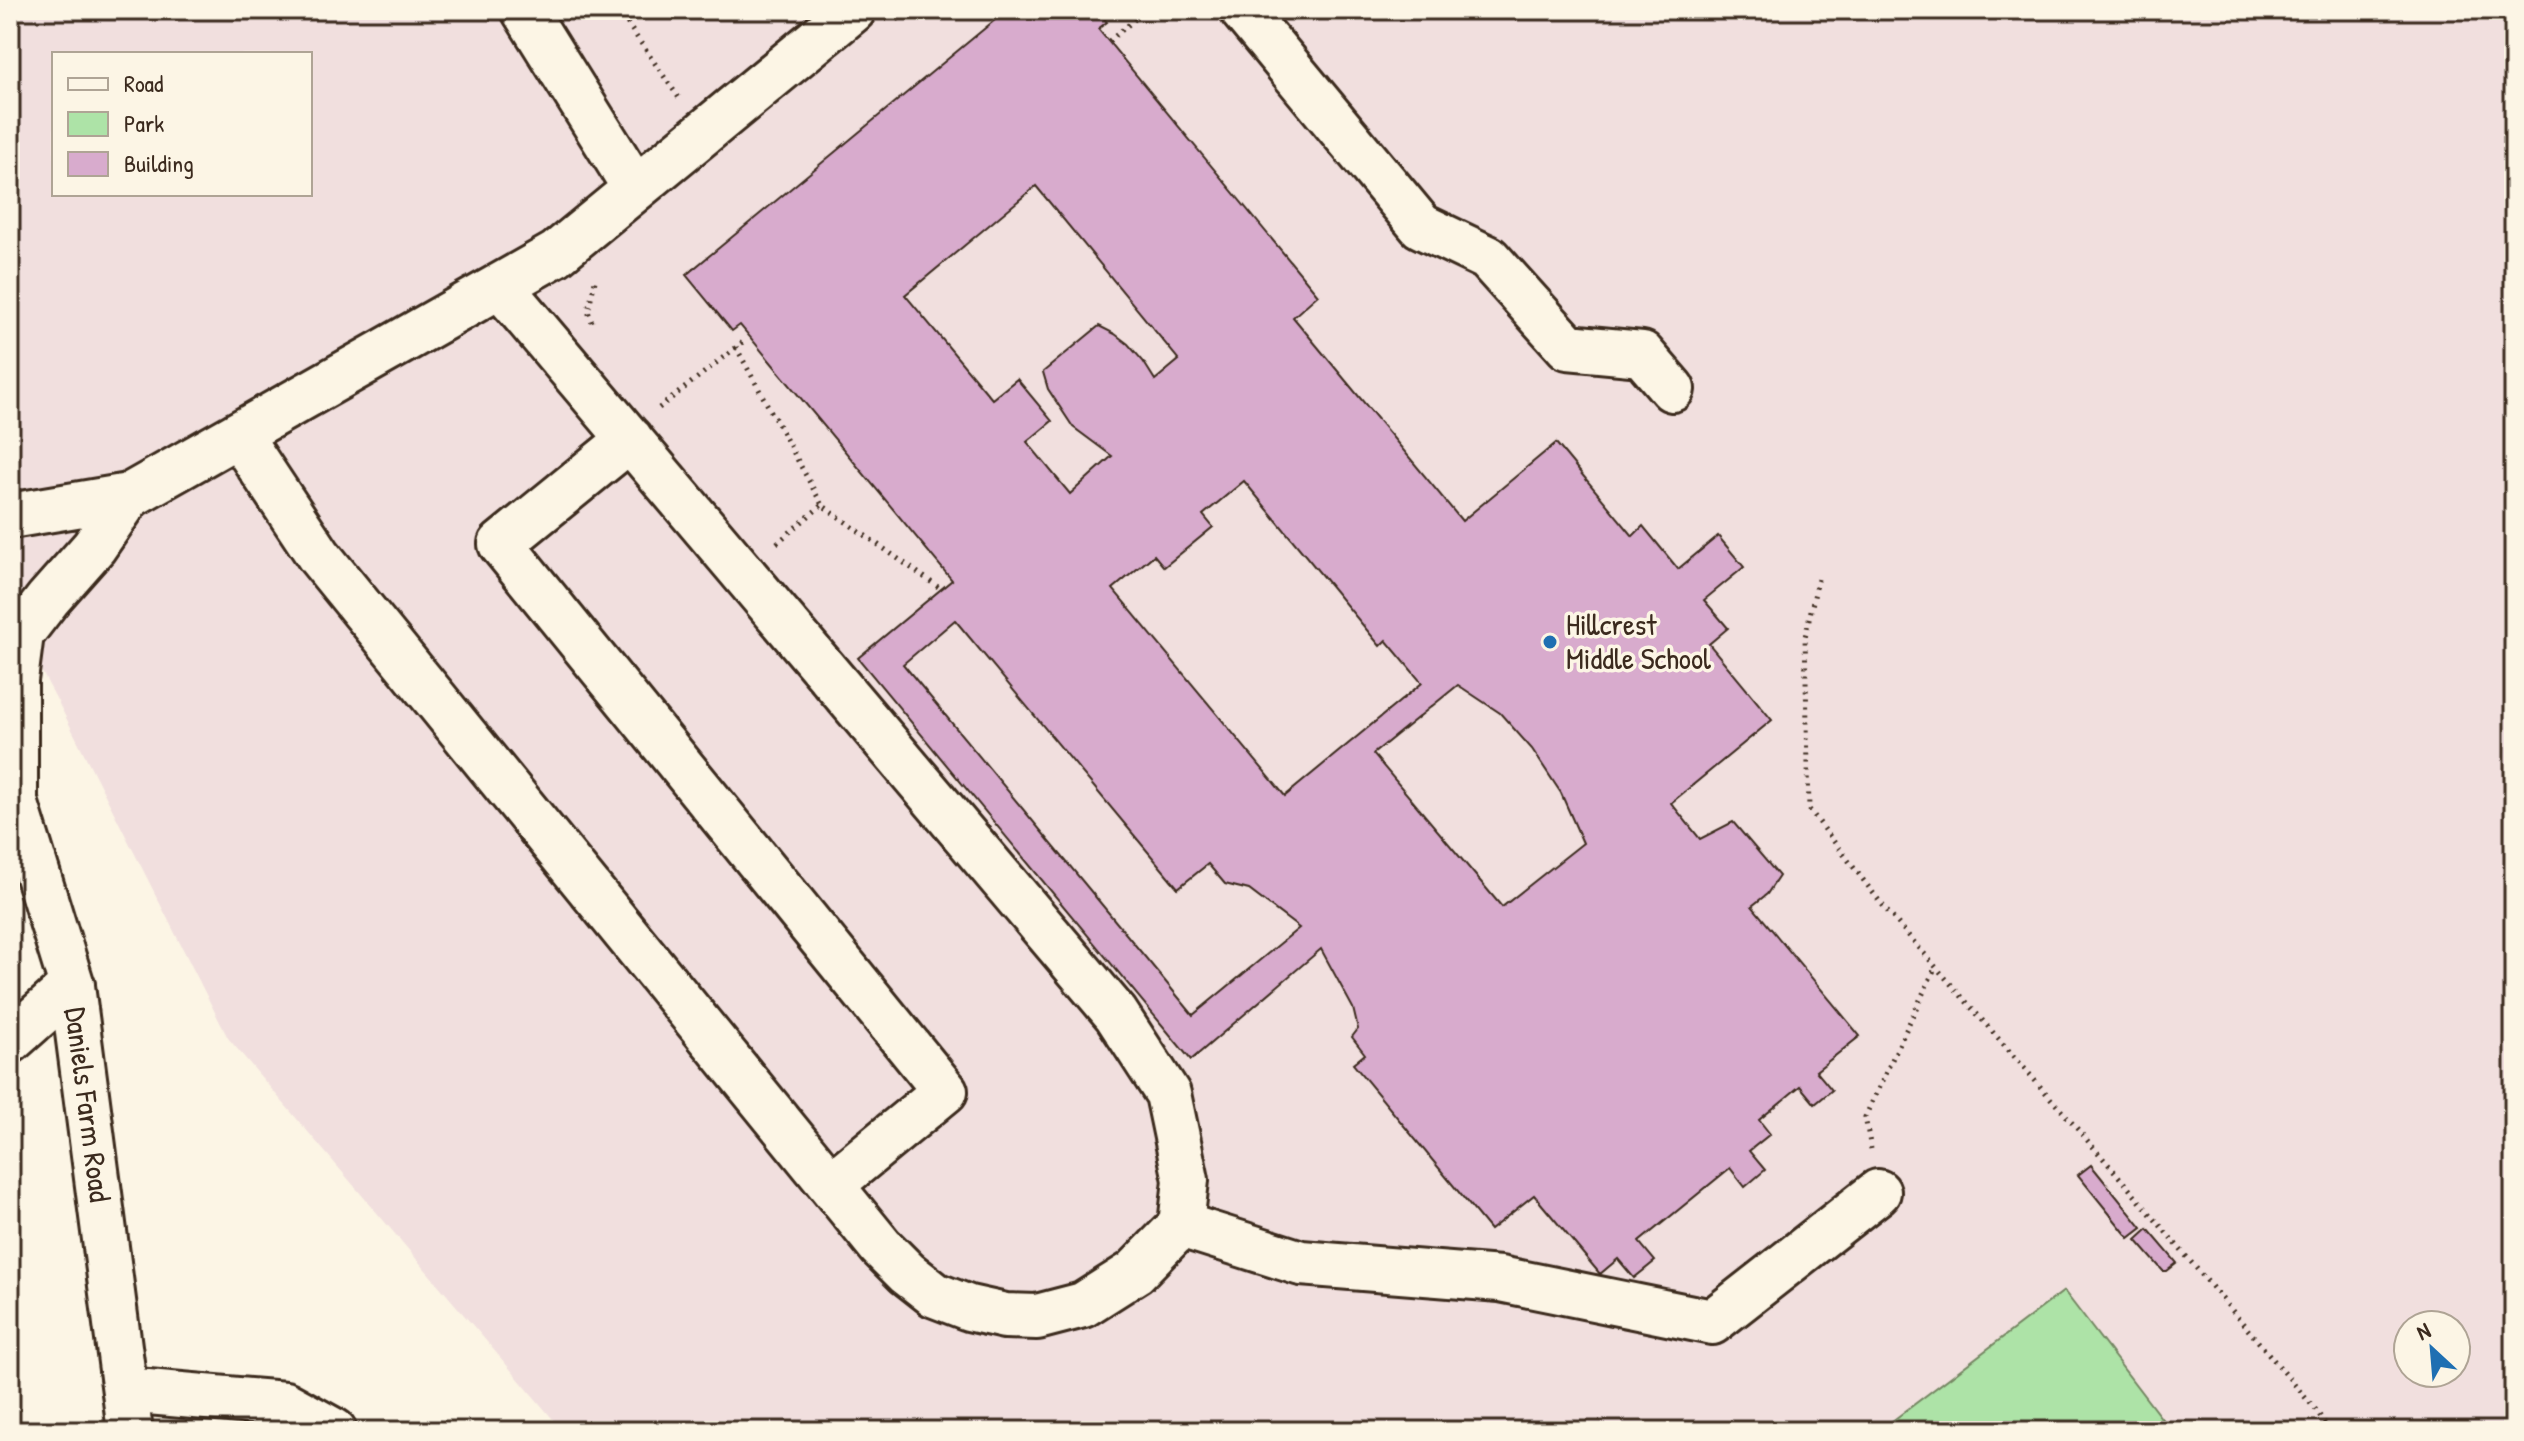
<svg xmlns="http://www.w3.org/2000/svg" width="2524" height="1441" font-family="'Patrick Hand',sans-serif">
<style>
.built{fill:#f1dfde;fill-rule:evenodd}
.green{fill:#ade3a7;stroke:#748662;stroke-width:2}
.building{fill:#d8abcd;stroke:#3b2a1e;stroke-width:2;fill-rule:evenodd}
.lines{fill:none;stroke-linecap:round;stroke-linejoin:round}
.minor-casing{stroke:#3b2a1e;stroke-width:50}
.major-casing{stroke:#3b2a1e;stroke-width:50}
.path{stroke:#3b2a1e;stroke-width:5;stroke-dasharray:2 6;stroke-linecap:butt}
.minor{stroke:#fcf5e5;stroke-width:44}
.major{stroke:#fcf5e5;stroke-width:44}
.poi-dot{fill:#1f6fb2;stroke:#fcf5e5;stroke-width:3}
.labels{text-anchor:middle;stroke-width:7;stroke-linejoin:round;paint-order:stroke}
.poi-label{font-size:30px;fill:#3b2a1e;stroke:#fcf5e5;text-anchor:start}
.street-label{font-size:30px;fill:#3b2a1e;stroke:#fcf5e5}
</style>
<rect width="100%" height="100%" fill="#fcf5e5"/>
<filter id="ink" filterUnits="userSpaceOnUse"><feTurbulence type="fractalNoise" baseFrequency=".0125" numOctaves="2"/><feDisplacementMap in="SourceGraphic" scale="16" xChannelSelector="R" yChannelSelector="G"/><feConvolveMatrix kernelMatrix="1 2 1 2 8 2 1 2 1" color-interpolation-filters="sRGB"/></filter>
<g filter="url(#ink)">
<!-- built -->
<path class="built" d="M10,10H2514V1431H563L228,1038L57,700L10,613ZM54,54H310V194H54ZM2408,1325H2456V1373H2408Z"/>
<!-- green -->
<path class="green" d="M2064,1291L2171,1431H1879Z"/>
<!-- building -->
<path class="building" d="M1007,10H1097L1107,22L1098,29L1318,295L1293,317L1462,521L1556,443L1633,536L1643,526L1678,569L1718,536L1744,567L1704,600L1728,628L1709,644L1772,720L1671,803L1700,839L1733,822L1779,876L1767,894L1752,906L1860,1036L1816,1071L1832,1090L1815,1104L1800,1086L1759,1120L1770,1134L1749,1151L1765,1170L1745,1187L1730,1168L1639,1242L1655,1261L1634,1278L1618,1259L1600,1274L1534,1195L1490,1230L1353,1064L1365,1054L1352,1037L1358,1029L1353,1008L1321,949L1191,1060L858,658L952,580L740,325L732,331L686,275ZM1036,186L1179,360L1155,380L1143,361L1128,344L1115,334L1099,326L1043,372L1048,389L1073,427L1112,456L1070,494L1027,442L1052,421L1017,379L992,399L905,295ZM1244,481L1380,646L1386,640L1422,683L1285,796L1113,589L1154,555L1164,567L1213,527L1203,515ZM955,620L1178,888L1208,864L1225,884L1249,890L1299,928L1193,1015L903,664ZM1458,685L1500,713L1532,749L1561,793L1583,843L1502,907L1373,754Z
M2091,1165L2142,1228L2129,1238L2078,1175Z
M2148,1229L2177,1263L2167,1271H2163L2136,1240Z"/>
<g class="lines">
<!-- minor casing -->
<g class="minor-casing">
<path id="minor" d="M524,10L635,188
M1242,10L1421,226L1488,258L1568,347L1642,354L1672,389
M238,434L319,556L881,1247L907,1273L935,1295L969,1308L1005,1316L1037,1317L1083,1305L1135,1272L1181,1225L1186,1180L1168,1094L1116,1014L500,286
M630,439L501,544L945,1091L832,1184
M10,516L129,496L556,254L853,10
M15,799V680L21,634L48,599L94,547L129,496
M10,1041L72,986
M1181,1225L1301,1263L1500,1279L1712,1322L1878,1192
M125,1390L285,1404L334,1431"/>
</g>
<!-- major casing -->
<g class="major-casing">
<g id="major">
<path id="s1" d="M10,785L72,986L130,1431"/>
</g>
</g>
<!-- path -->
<path class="path" d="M618,10L679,98
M2502,10L2514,31
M897,20L908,10
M1109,41L1146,10
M592,322L588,311L595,281
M736,347L822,505L941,589
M659,408L743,342
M777,543L822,505
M1818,579L1805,637L1809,809L1887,911L2115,1172L2316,1410L2330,1431
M1871,1149L1865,1117L1936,966"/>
<!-- minor -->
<use href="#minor" class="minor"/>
<!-- major -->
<use href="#major" class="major"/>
</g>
</g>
<!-- markers -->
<circle class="poi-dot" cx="1550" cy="642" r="8"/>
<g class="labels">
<!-- poi labels -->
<g class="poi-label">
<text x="1566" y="635">Hillcrest<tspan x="1566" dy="34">Middle School</tspan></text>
</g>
<!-- street labels -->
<g class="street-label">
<text dy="10" stroke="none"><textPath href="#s1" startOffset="330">Daniels Farm Road</textPath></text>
</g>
</g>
<!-- margin -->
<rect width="2524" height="1441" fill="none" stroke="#fcf5e5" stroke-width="40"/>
<rect x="20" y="20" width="2484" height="1401" fill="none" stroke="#3b2a1e" stroke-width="3" filter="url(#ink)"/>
<!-- legend -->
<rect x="52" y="52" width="260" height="144" fill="#fcf5e5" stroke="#afa495" stroke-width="2"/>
<rect x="68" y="78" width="40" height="12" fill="#fcf5e5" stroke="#afa495" stroke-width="2"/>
<text x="124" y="92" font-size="24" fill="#3b2a1e">Road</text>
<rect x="68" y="112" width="40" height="24" fill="#ade3a7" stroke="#afa495" stroke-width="2"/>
<text x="124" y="132" font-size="24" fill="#3b2a1e">Park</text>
<rect x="68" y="152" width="40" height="24" fill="#d8abcd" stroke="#afa495" stroke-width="2"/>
<text x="124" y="172" font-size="24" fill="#3b2a1e">Building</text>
<!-- north arrow -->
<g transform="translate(2432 1349) rotate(334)"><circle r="38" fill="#fcf5e5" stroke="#afa495" stroke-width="2"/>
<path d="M0-6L14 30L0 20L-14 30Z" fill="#1f6fb2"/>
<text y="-12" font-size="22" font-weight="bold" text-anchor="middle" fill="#3b2a1e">N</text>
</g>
</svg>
